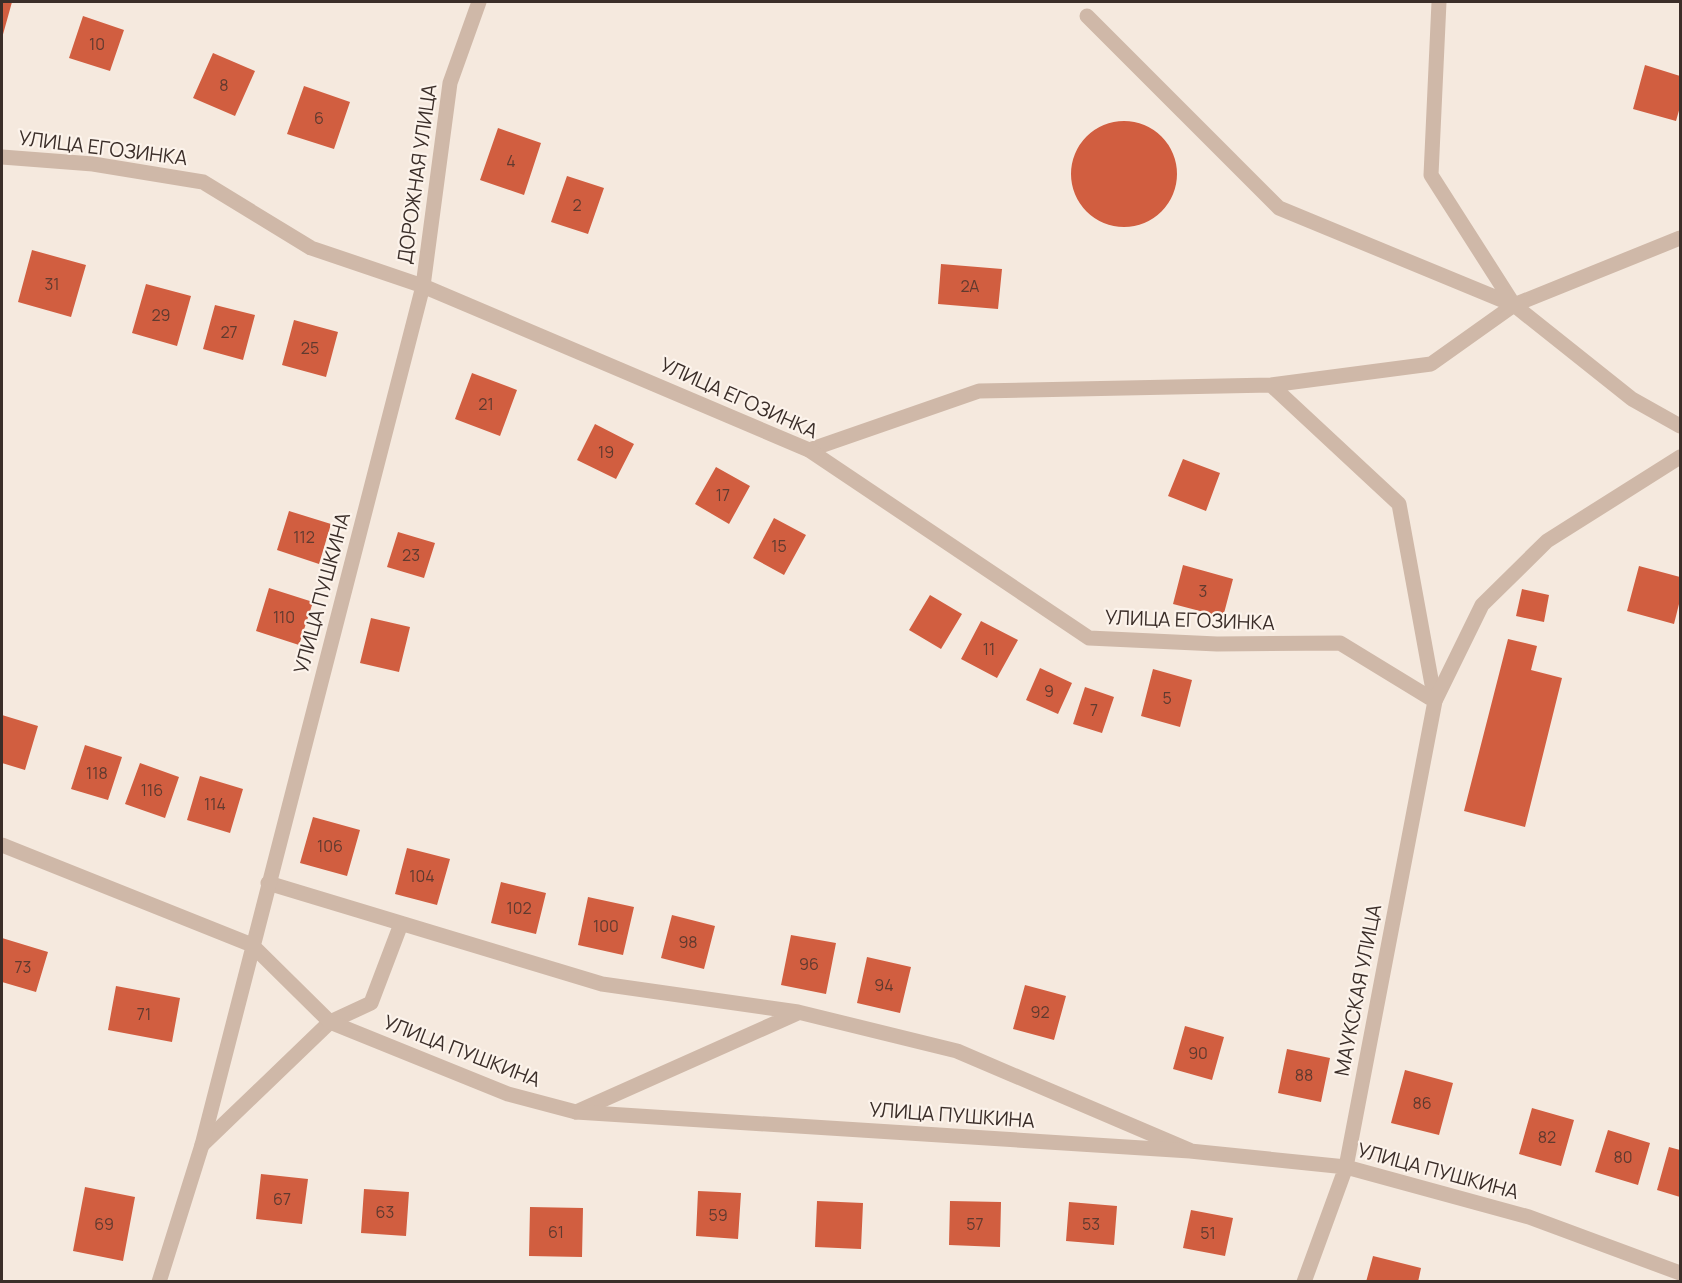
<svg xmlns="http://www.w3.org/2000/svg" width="1682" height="1283" font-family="Manrope,sans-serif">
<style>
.building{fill:#d15e40}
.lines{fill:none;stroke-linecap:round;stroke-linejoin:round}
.service{stroke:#cfb8a8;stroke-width:15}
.minor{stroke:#cfb8a8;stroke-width:15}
.labels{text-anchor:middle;stroke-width:4.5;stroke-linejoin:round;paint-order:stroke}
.number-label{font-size:16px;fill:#603a2f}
.street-label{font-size:20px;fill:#3b2e29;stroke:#fcf3eb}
</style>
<rect width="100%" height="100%" fill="#f5e9de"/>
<!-- building -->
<path class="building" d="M2,2H12L2,38Z
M83,16L124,30L110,71L69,58Z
M213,53L255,71L235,116L193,98Z
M1645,65L1680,76V107L1676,121L1633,109Z
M304,86L350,102L334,149L287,134Z
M1071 174a53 53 0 1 1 106 0a53 53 0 1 1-106 0Z
M498,128L541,143L524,195L480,180Z
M567,176L604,188L588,234L551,222Z
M32,250L86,265L71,317L18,302Z
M941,264L1002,269L998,309L938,304Z
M146,284L191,296L177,346L132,333Z
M215,305L255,315L243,360L203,349Z
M294,320L338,332L326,377L282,365Z
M472,373L517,390L500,436L455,419Z
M595,424L634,444L616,479L577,460Z
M1183,459L1220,473L1206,511L1168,496Z
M716,467L750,486L729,524L695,504Z
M289,511L331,524L319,564L277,550Z
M774,518L806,535L784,575L753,558Z
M398,532L435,543L424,578L387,567Z
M1183,565L1233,579L1223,617L1173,604Z
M1639,566L1680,577V600L1674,624L1627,611Z
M269,588L313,602L299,645L256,631Z
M1522,589L1549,595L1544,622L1516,616Z
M930,595L962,614L941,649L909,630Z
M371,618L410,627L399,672L360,663Z
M981,621L1018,640L997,678L961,659Z
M1508,639L1537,646L1531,670L1562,678L1525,827L1464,811Z
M1040,668L1072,683L1058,714L1026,700Z
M1153,669L1192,680L1180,727L1141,716Z
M1085,687L1114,697L1102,733L1073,724Z
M2,715L38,726L25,770L2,763Z
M85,745L122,757L108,800L71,789Z
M140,763L179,777L165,818L125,804Z
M200,776L243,789L230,833L187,820Z
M313,817L360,830L347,876L300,863Z
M407,848L450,859L437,905L395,894Z
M501,882L546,893L536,934L491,923Z
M588,897L634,907L623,955L578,945Z
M672,915L715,926L704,969L661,958Z
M791,935L836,943L826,994L781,985Z
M2,938L48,952L36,992L2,982Z
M867,957L911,967L900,1013L857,1003Z
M1025,985L1066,996L1054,1040L1013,1029Z
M116,986L180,998L172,1042L108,1030Z
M1185,1026L1224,1037L1212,1080L1173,1069Z
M1287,1049L1330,1058L1321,1102L1278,1093Z
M1405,1070L1453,1083L1439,1135L1391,1123Z
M1532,1108L1574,1120L1561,1166L1519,1154Z
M1608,1130L1650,1143L1638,1185L1595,1172Z
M1669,1147L1680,1150V1197L1657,1190Z
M261,1174L308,1179L302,1224L256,1219Z
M85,1187L135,1197L123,1261L73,1251Z
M364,1189L409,1192L406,1236L361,1233Z
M698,1191L741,1193L738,1239L696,1236Z
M817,1201L863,1203L861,1249L815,1247Z
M950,1201L1001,1202L1000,1247L949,1245Z
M1069,1202L1117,1206L1114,1245L1066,1241Z
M530,1207L583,1208L582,1257L529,1256Z
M1191,1210L1233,1218L1225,1256L1183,1248Z
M1373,1256L1421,1268L1418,1282H1366Z"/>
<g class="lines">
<!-- service -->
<path class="service" d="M1439,2L1431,175L1514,305
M1087,16L1279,208L1514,305L1680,238
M1271,385L1399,504L1435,701
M809,450L979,391L1271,385L1431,364L1514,305L1632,399L1680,426
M268,883L602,984L798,1012L957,1051L1189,1150
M576,1112L798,1013
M202,1145L330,1022L371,1003L401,924"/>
<!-- minor -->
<path class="minor" d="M2,157L93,164L203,182L311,248L423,286L809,450L1089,638L1217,644L1340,643L1435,701
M2,845L252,945L330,1022L508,1094L576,1112L1190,1151L1346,1167L1529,1217L1680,1273
M159,1282L202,1145L423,286L450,83L479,2
M1304,1282L1346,1167L1435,701L1482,605L1547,541L1680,457"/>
</g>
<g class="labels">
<!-- number labels -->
<g class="number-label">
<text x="97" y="50">10</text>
<text x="224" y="91">8</text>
<text x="319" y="124">6</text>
<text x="511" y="167">4</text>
<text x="577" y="211">2</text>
<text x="52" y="290">31</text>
<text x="970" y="292">2А</text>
<text x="161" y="321">29</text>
<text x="229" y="338">27</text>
<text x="310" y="354">25</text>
<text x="486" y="410">21</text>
<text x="606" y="458">19</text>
<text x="723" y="501">17</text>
<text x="304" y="543">112</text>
<text x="779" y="552">15</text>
<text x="411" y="561">23</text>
<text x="1203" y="597">3</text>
<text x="284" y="623">110</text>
<text x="989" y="655">11</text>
<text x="1049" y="697">9</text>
<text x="1167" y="704">5</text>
<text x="1094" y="716">7</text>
<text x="97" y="779">118</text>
<text x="152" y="796">116</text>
<text x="215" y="810">114</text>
<text x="330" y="852">106</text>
<text x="422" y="882">104</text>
<text x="519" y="914">102</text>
<text x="606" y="932">100</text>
<text x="688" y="948">98</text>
<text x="809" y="970">96</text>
<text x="23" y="973">73</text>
<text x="884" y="991">94</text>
<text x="1040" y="1018">92</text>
<text x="144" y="1020">71</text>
<text x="1198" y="1059">90</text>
<text x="1304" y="1081">88</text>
<text x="1422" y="1109">86</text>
<text x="1547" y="1143">82</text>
<text x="1623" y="1163">80</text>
<text x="282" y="1205">67</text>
<text x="385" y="1218">63</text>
<text x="718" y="1221">59</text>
<text x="104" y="1230">69</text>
<text x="975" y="1230">57</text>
<text x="1091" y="1230">53</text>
<text x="556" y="1238">61</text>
<text x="1208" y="1239">51</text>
</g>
<!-- street labels -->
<g class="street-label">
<text transform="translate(103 148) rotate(7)" y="7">УЛИЦА ЕГОЗИНКА</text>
<text transform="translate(417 174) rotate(-82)" y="7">ДОРОЖНАЯ УЛИЦА</text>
<text transform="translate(739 398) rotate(24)" y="7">УЛИЦА ЕГОЗИНКА</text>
<text transform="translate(322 593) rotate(-75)" y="7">УЛИЦА ПУШКИНА</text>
<text transform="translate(1190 620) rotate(2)" y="7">УЛИЦА ЕГОЗИНКА</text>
<text transform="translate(1358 990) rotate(-79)" y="7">МАУКСКАЯ УЛИЦА</text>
<text transform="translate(462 1051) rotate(21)" y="7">УЛИЦА ПУШКИНА</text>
<text transform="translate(952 1115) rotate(4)" y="7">УЛИЦА ПУШКИНА</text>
<text transform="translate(1438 1171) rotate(15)" y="7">УЛИЦА ПУШКИНА</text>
</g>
</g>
<!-- border -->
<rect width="1682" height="1283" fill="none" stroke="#3b2e29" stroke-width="6"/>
</svg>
